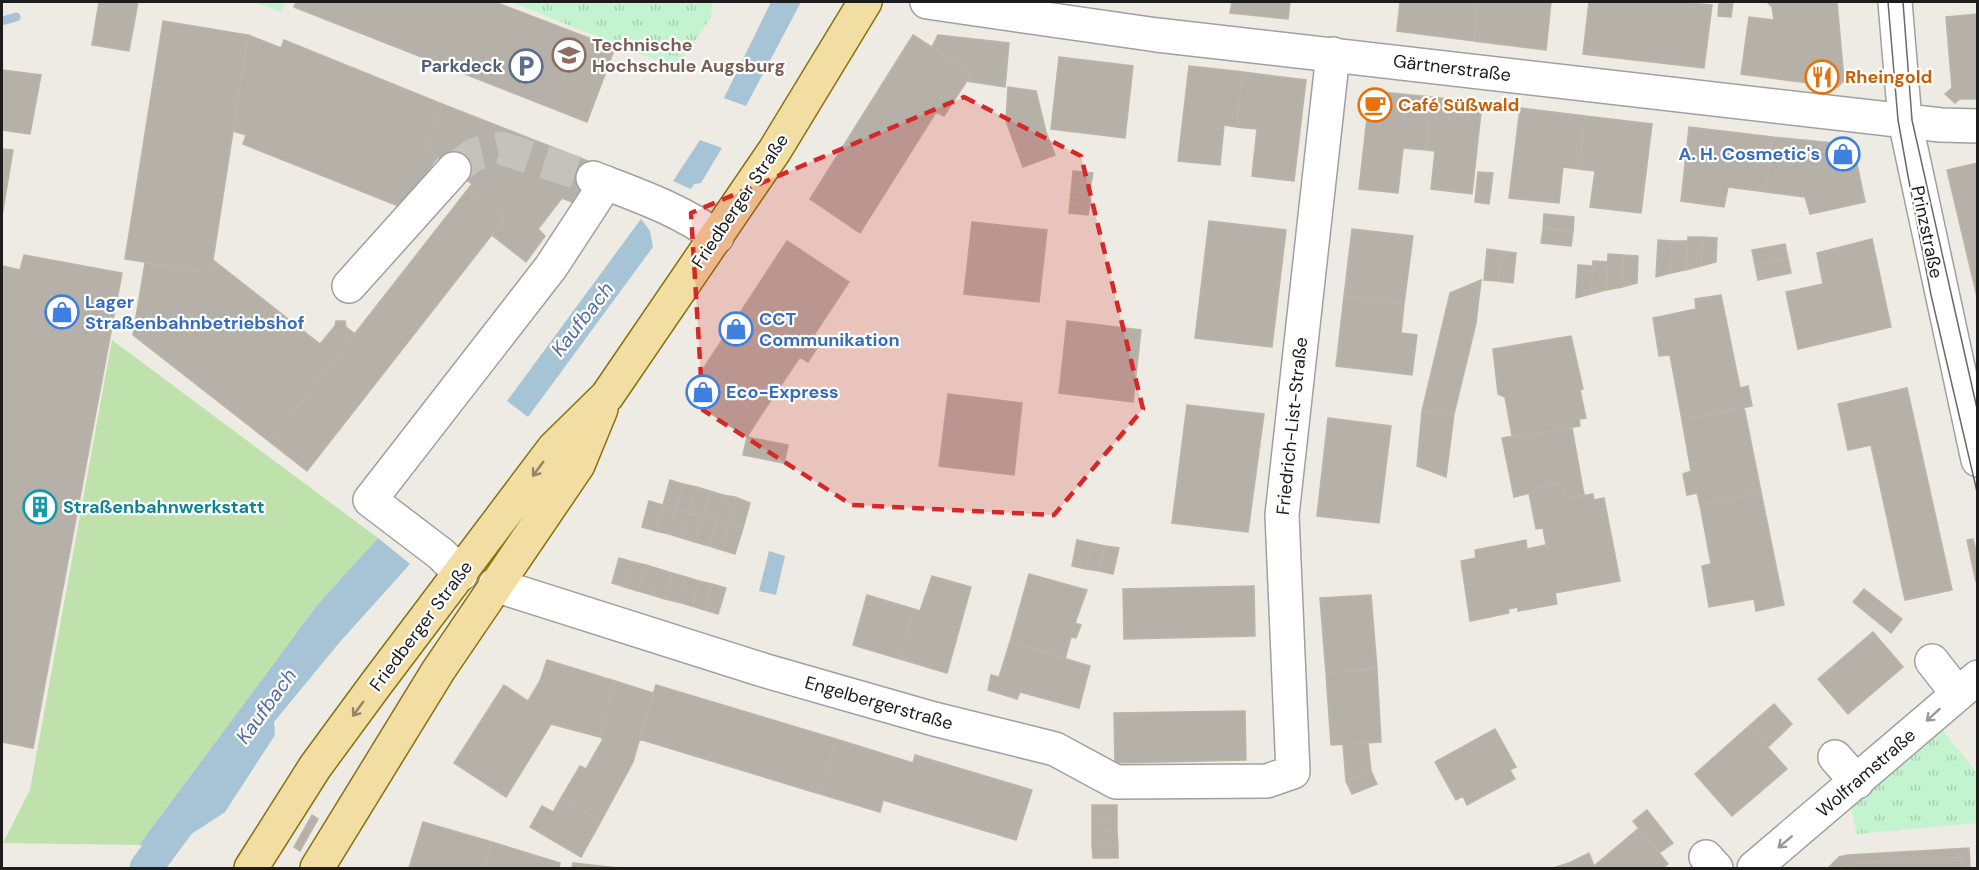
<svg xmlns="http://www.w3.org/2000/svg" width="1979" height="870" font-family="'DM Sans',sans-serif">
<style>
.grass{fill:#bfe2ad}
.park{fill:url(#park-tufts)}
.water{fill:#a7c4d6}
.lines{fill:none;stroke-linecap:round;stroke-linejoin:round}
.stream{stroke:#a7c4d6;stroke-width:9}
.canal{stroke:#a7c4d6;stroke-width:33}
.building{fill:#b5b1a9;stroke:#bdb4a7;stroke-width:1.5}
.minor-tunnel{stroke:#c3c2bb;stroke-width:33;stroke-dasharray:33 16;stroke-linecap:butt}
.minor-casing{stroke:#a0a0a0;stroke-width:36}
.major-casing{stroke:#86720e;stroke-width:36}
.minor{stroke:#fff;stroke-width:33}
.major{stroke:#f2dda2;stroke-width:33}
.tram{stroke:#6a6a6a;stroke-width:1.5}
.oneway{stroke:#928666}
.oneway2{stroke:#999}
.marked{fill:#d62828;fill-opacity:0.2;stroke:#d62828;stroke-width:4.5;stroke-dasharray:12 8;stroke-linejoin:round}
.labels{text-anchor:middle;stroke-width:4.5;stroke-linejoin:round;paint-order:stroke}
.education-label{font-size:18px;font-weight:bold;fill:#785e54;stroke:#fff;text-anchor:start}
.service-label{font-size:18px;font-weight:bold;fill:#4e5e75;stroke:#fff;text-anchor:end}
.street-label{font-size:18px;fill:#1c1c1c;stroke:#fff}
.food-label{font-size:18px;font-weight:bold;fill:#c56008;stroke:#fff;text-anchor:start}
.shop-label{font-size:18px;font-weight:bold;fill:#366cbe;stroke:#fff;text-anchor:start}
.culture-label{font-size:18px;font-weight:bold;fill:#0d838f;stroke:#fff;text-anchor:start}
.water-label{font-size:20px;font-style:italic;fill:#526da2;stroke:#fff}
</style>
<defs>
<pattern id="park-tufts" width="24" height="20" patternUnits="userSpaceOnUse" patternTransform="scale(1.5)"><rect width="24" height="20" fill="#c3f3cf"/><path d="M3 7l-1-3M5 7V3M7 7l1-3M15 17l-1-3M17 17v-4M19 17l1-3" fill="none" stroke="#a7d0b1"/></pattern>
</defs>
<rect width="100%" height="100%" fill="#edebe3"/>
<!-- grass -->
<path class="grass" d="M112,340L378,538L318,604L139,845L3,843L30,790Z"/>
<!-- park -->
<path class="park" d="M253,2H286L281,12Z
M511,2H712L711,17L676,68Z
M1939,726L1977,773V823L1857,834L1850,803Z"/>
<!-- water -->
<path class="water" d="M771,2H801L746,106L724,98Z
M700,140L722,148L701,183L694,184L691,189L673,181Z
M641,219L650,231L653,247L528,417L507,401Z
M378,538L410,564L339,643L274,722L275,735L225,812L167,850L139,845L318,604Z
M769,551L785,556L776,595L759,591Z"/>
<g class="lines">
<!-- stream -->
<path class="stream" d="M2,21L16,17"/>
<!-- canal -->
<path class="canal" d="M146,868L188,811"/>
</g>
<!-- building -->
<path class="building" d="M99,2H138L129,51L92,45Z
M296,2H495L615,48L587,122L294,7Z
M1232,2H1290L1288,19L1230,13Z
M1400,2H1478L1474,41L1397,31Z
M1478,2H1551L1546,50L1474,41Z
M1589,2H1680L1712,5L1704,68L1583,54Z
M1719,2H1733L1731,17L1718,16Z
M1767,2H1837L1844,80L1838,87L1741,74L1749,17L1774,20L1772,7Z
M1978,14V99H1960L1955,103L1945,94L1952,88L1946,17Z
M163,21L248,35L211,273L125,259Z
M248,35L281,48L284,40L442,104L425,147L438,157L401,207L243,144L246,135L233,131Z
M913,35L972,73L944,116L936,112L860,233L810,199Z
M938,35L1009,43L1005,87L966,81L972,73L932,47Z
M1059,57L1133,66L1125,138L1051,129Z
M1189,66L1243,72L1236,127L1224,125L1220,165L1178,161Z
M2,70L41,75L30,134L2,130Z
M1243,72L1306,80L1294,181L1252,176L1257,129L1236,127Z
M1008,87L1036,91L1046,132L1055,155L1023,167L1006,121Z
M1370,91L1432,97L1426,150L1403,148L1398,193L1359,189Z
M1432,97L1482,103L1472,194L1431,189L1435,151L1426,150Z
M442,104L598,165L582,206L562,198L538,229L545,236L526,262L492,235L505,218L468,189L472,184L425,147Z
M1520,108L1585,116L1579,169L1563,167L1559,203L1509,198Z
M1585,116L1652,124L1641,213L1590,207L1595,171L1579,169Z
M1689,127L1772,137L1766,192L1728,187L1724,207L1681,201Z
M1772,137L1853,145L1865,202L1810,214L1805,197L1766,192Z
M2,149L13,150L2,216Z
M1978,163V301L1947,170Z
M1073,171L1093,173L1091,183L1072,182Z
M1478,172L1493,173L1489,204L1475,202Z
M1072,182L1091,183L1090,194L1071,192Z
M468,189L505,218L307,471L270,442Z
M1071,192L1090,194V204L1070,203Z
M1070,203L1090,204L1088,215L1069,213Z
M1544,214L1574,217L1573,232L1543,229Z
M1209,221L1286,230L1272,347L1195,338Z
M972,222L1047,230L1039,302L964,294Z
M1352,229L1413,236L1404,304L1344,296Z
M1543,229L1573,232L1571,246L1541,243Z
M1688,237H1703L1701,266L1686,270Z
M1703,237L1717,238L1716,262L1701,266Z
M1872,239L1891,327L1798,349L1786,292L1823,284L1817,253Z
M1658,240L1672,241L1671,273L1656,277Z
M787,241L849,282L814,335L822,340L808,362L800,357L761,415L699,375Z
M1672,241H1687L1685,270L1671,273Z
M1785,244L1788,259L1755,265L1752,250Z
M1487,249L1501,251L1498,281L1484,280Z
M1501,251L1516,253L1513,283L1498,281Z
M1608,254L1623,255L1622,287L1606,290Z
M24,255L122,273L33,748L2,742V266L20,270Z
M1623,255L1638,256L1637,283L1622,287Z
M1788,259L1791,273L1758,280L1755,265Z
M213,260L320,344L335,326L336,321H345L346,327L355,334L270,442L133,335L145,263L211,273Z
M1593,261L1608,262L1606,290L1591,294Z
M1578,265L1593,266L1591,294L1576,298Z
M1481,280L1476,323L1454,414L1422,411L1450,293Z
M1721,295L1740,388L1748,386L1752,406L1682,420L1670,355L1659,356L1653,318L1696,309L1695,299Z
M1344,296L1404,304L1401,333L1417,335L1412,375L1336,366Z
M1067,321L1141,330L1133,402L1059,393Z
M1571,336L1583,389L1580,390L1586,418L1579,419L1580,426L1527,436L1526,434L1512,436L1505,397L1498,394L1493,349Z
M705,378L761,415L747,437L691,400Z
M1907,388L1952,590L1905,600L1871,445L1848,450L1838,404Z
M948,394L1022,403L1014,475L939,466Z
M1187,405L1264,414L1248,532L1172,523Z
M1744,407L1761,492L1700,505L1697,493L1687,495L1683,474L1691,471L1682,420Z
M1422,411L1454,414L1446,477L1417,466Z
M1328,418L1391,426L1379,523L1317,516Z
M1572,428L1584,495L1566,499L1562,483L1537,488L1538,491L1514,497L1502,438L1526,434L1527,436Z
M747,437L788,445L784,463L743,455Z
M670,480L683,484L676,509L663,505Z
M1562,483L1566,499L1593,494L1594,500L1604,498L1620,581L1555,593L1557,604L1518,611V607L1508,609L1509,613L1470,621L1461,561L1476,558L1475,550L1526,540L1527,549L1546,545L1543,528L1536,529L1529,493L1538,491L1537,488Z
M683,484L697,487L689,513L676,509Z
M697,487L710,491L703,517L689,513Z
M710,491L723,495L717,520L703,517Z
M1761,492L1784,605L1756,611L1754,599L1709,607L1702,566L1711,564L1700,505Z
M723,495L735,497L729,523L717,520Z
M735,497L750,503L743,528L729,523Z
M649,501L663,505L656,531L642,527Z
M663,505L676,509L669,534L656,531Z
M676,509L689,513L682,538L669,534Z
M689,513L703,517L695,542L682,538Z
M703,517L717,520L709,546L695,542Z
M717,520L729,523L722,550L709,546Z
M729,523L743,528L735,554L722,550Z
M1973,539L1978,558L1976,582L1967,540Z
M1077,540L1091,543L1086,569L1072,566Z
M1091,543L1105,546L1099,571L1086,569Z
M1105,546L1119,548L1113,574L1099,571Z
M619,558L633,562L625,587L612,583Z
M633,562L646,565L638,591L625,587Z
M646,565L659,569L652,595L638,591Z
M659,569L672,573L665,599L652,595Z
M672,573L686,577L678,602L665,599Z
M1029,574L1087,590L1075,623L1081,625L1076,638L1071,637L1065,659L1010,642Z
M932,576L971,587L947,673L900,659L914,609L920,611Z
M686,577L699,581L692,606L678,602Z
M699,581L712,584L705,610L692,606Z
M712,584L726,588L718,614L705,610Z
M1254,586L1255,636L1124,639L1123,589Z
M1864,589L1902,619L1891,633L1853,602Z
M867,595L914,609L900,659L853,645Z
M1371,595L1377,669L1326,673L1320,598Z
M1873,632L1903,667L1848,714L1818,679Z
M1010,642L1090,666L1079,708L1020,692L1017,699L988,690L991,675L999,677Z
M547,660L615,681L600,737L551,724L506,797L454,763L504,685L528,701L540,681Z
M1377,669L1381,742L1331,745L1326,673Z
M615,681L653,693L633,762L601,821L561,798L580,766L586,769L603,739L600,737Z
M656,685L836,739L820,794L639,739Z
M1774,704L1792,724L1768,747L1749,726Z
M1245,711L1246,760L1115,763L1114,713Z
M1749,726L1787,769L1732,816L1695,774Z
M1495,729L1516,767L1510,770L1515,779L1467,805L1463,796L1456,800L1435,762Z
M836,739L913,763L915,755L1032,790L1016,840L883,800L880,812L820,794Z
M1368,743L1371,771L1346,781L1343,744Z
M1371,771L1377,784L1352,794L1346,781Z
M561,798L601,821L581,857L530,827L542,806L553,812Z
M1092,805H1117V818H1092Z
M1647,810L1673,843L1659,853L1633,821Z
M312,815L318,819L300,851L294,847Z
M1092,818H1117V831L1092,832Z
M423,822L492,842L484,868H409Z
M1639,828L1668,864L1663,868H1571L1569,863L1589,853L1594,866Z
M1117,831L1118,845H1092V832Z
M492,842L560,863L559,868H484Z
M1092,845H1118V858H1093Z
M1969,848L1970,868H1962L1961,857L1848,864L1839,868H1828L1839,857L1848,855Z
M1961,857L1962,868H1839L1848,864Z
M573,863L619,868H572Z
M1569,863L1571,868H1553Z"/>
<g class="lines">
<!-- minor-tunnel -->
<path class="minor-tunnel" d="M454,169L475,154L501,148L593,178"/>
<!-- minor casing -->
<g class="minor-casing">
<path id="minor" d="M927,2L1157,35L1941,125L1978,126
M1895,2L1905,121L1978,460
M593,178C637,195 679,209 717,237
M349,286L454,169
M461,574L441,554L370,500L551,267L606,183
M495,585L763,670L934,719L1055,749L1116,782L1267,781L1293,772L1282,515L1333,54
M1932,661L1957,693
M1835,757L1857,782
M1706,857L1716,868
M1754,868L1978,677"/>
</g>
<!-- major casing -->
<g class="major-casing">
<path id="major" d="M251,868L315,767L376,684L554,448L607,396L775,150L865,2
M317,868L438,671L578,465L601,409"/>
</g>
<!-- minor -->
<use href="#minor" class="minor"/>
<!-- major -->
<use href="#major" class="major"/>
<!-- tram -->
<path class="tram" d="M1888,2L1898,120L1908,176L1931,295L1978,496
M1903,2L1912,120L1978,413"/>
</g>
<!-- one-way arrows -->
<defs><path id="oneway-shaft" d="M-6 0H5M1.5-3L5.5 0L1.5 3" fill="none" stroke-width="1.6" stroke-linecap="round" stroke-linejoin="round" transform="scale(1.5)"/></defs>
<g class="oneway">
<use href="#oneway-shaft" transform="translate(538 469) rotate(126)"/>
<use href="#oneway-shaft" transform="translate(358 709) rotate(126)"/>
</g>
<g class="oneway2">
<use href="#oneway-shaft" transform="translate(1933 715) rotate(138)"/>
<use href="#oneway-shaft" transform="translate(1785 842) rotate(140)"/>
</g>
<!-- marked area -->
<path class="marked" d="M964,97L1081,156L1143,409L1054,515L852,505L703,410L691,213Z"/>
<!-- icons -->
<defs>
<g id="university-ring" transform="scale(1.725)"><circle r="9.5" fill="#fff" stroke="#8d6e63" stroke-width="1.5"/><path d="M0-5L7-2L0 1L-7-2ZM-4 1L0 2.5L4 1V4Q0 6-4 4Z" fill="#8d6e63"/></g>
<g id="parking-ring" transform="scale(1.725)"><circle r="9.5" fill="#fff" stroke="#5c6f8a" stroke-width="1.5"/><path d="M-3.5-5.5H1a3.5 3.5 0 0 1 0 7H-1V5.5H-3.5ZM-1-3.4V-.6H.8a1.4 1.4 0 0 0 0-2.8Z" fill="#5c6f8a"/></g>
<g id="restaurant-ring" transform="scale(1.725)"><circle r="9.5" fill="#fff" stroke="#e8710a" stroke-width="1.5"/><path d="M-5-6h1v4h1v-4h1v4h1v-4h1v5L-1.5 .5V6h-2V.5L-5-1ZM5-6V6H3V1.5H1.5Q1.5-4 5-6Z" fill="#e8710a"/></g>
<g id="cafe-ring" transform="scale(1.725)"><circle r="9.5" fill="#fff" stroke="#e8710a" stroke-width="1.5"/><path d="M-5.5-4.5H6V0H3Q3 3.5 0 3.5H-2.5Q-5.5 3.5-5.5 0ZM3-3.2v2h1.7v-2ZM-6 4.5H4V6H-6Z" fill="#e8710a"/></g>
<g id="shop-ring" transform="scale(1.725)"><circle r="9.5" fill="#fff" stroke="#3f7fe0" stroke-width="1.5"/><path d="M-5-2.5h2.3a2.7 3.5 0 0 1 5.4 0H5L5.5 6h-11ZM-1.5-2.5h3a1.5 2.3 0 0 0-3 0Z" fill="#3f7fe0"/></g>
<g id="building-ring" transform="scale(1.725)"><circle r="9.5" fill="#fff" stroke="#0f9aa8" stroke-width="1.5"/><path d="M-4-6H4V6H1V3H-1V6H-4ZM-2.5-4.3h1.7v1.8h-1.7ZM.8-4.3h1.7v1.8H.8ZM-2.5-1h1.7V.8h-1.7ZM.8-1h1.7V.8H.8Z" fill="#0f9aa8"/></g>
</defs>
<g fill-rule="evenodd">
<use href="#university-ring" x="569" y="55"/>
<use href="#parking-ring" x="526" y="66"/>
<use href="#restaurant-ring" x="1822" y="77"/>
<use href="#cafe-ring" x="1375" y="105"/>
<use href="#shop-ring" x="1843" y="154"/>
<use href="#shop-ring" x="62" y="312"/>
<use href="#shop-ring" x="736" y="329"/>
<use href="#shop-ring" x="703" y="392"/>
<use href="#building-ring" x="40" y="507"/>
</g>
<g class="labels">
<!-- education labels -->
<g class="education-label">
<text x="592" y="51">Technische<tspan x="592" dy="21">Hochschule Augsburg</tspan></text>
</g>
<!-- service labels -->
<g class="service-label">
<text x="503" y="72">Parkdeck</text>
</g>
<!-- street labels -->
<g class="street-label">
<text transform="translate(1452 68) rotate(7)" y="6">Gärtnerstraße</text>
<text transform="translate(740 201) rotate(-56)" y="6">Friedberger Straße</text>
<text transform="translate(1927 232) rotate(78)" y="6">Prinzstraße</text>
<text transform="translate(1292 426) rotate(-84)" y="6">Friedrich-List-Straße</text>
<text transform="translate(421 626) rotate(-53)" y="6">Friedberger Straße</text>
<text transform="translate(879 703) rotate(16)" y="6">Engelbergerstraße</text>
<text transform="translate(1866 773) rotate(-41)" y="6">Wolframstraße</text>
</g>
<!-- food labels -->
<g class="food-label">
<text x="1845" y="83">Rheingold</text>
<text x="1398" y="111">Café Süßwald</text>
</g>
<!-- shop labels -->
<g class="shop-label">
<text x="1820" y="160" text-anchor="end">A. H. Cosmetic's</text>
<text x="85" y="308">Lager<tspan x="85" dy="21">Straßenbahnbetriebshof</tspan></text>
<text x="759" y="325">CCT<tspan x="759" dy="21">Communikation</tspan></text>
<text x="726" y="398">Eco-Express</text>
</g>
<!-- culture labels -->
<g class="culture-label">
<text x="63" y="513">Straßenbahnwerkstatt</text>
</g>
<!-- water labels -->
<g class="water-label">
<text transform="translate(582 319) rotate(-52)" y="7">Kaufbach</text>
<text transform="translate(266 706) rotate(-54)" y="7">Kaufbach</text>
</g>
</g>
<!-- border -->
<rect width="1979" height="870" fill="none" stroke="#1c1c1c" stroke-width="6"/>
</svg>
